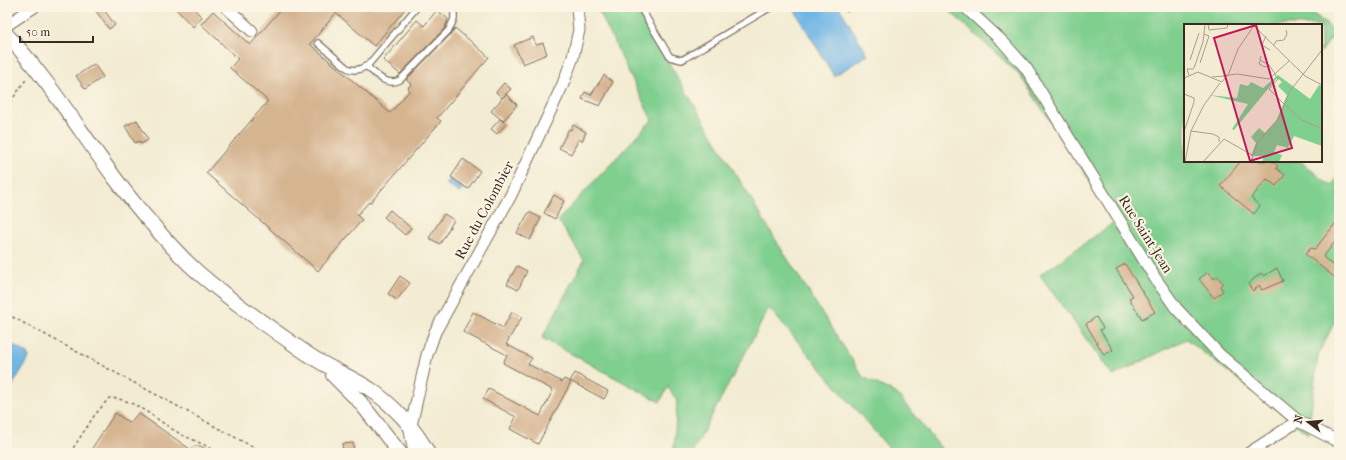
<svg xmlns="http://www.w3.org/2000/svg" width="1346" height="460" font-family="'IM FELL French Canon',serif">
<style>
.green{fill:#7fcf8f;stroke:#5d7c56}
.water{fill:#6eb5e5;stroke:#547082}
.building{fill:#d5b490}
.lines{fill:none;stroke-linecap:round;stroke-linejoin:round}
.service-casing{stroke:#7b6e5d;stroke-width:8}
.minor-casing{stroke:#7b6e5d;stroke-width:13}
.tertiary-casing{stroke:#7b6e5d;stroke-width:16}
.path{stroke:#7b6e5d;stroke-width:1.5;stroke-dasharray:3 3;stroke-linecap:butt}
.service{stroke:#fff;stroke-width:5.5}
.minor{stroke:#fff;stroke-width:11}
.tertiary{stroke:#fff;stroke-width:14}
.labels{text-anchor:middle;stroke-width:4;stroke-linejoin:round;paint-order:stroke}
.street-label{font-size:14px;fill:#3b2a1e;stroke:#fcf5e5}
.inset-road{fill:none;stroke:#a99e8b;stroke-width:1}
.view{fill:#c2185b;fill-opacity:0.15;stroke:#c2185b;stroke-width:2}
.inset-edge{fill:none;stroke:#3b2a1e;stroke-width:2}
</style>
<rect width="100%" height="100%" fill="#fcf5e5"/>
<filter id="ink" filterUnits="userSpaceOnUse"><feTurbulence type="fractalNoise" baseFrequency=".025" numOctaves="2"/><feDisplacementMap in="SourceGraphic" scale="8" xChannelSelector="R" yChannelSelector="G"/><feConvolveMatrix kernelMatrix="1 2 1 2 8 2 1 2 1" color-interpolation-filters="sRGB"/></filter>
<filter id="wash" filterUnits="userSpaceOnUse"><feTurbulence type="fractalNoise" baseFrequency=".012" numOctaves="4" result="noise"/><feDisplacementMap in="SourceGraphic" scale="16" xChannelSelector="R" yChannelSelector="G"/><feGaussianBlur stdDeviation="0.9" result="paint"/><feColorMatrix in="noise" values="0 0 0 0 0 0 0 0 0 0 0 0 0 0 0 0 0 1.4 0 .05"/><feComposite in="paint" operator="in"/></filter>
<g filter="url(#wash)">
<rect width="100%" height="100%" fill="#f3ecd3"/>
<!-- green -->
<path class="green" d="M597,7H635L780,247L863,377L897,394L945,453H893L769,308L692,453H671L674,447L677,401L668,387L660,402L542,338L584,260L558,220L652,120Z
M945,7H1305L1336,32L1321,52V25H1185V161H1300L1331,186L1339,176V313L1318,355L1308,434L1186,339L1113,376L1040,275L1116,221L1020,75Z"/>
<!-- water -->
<path class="water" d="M801,7H839L868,55L834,76L795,11Z
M450,179L463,189L459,193L446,184Z
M7,342L27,353L29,358L7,394Z"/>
<g id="blocks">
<!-- building -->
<path class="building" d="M93,7H102L115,25L109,29Z
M174,7H192L202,17L193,27Z
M283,7H407L374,46L336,13L310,44L390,113L410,90L408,88L411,84L406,80L452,33L455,28L489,57L437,118L441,121L370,203L369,202L357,215L362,220L318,271L206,173L268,101L230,68L238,59L201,24L213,11L250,45Z
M437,10L448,19L445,28L400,74L383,60L417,20L424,26Z
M533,37L536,45L543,43L547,54L523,64L514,45Z
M94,64L103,77L85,89L76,76Z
M604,75L613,82L600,106L582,99L585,92L591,95Z
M504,83L511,89L502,98L496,92Z
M506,94L517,105L503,121L491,111Z
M500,119L506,124L497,134L491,129Z
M137,120L148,140L141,144L139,141L135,143L125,126Z
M573,125L586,132L582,141L579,139L571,154L559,148L569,129L571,130Z
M463,159L480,171L468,189L451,177Z
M1241,161H1272L1278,166L1276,168L1285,175L1276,186L1267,179L1251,198L1260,206L1254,214L1220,186Z
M554,195L564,201L555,219L544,213Z
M390,210L411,228L405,235L384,217Z
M529,212L541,218L530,240L517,233Z
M444,214L454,220L440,244L429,238Z
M1339,219V237L1323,257L1339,270V281L1305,254L1311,248L1315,249Z
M1125,264L1155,312L1142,319L1129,298L1133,296L1116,269Z
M517,266L527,271L518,290L507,284Z
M1277,268L1283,281L1262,290L1259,285L1253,291L1248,284L1261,273L1264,276Z
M1208,272L1214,279L1217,276L1223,283L1220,286L1223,291L1214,298L1199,279Z
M400,276L410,283L397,300L388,294Z
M473,312L503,328L512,312L522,317L506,344L532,358L528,364L562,382L564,379L571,382L538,444L510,429L516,417L483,399L489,389L540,416L553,390L503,363L507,355L463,332Z
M1096,317L1103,328L1100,330L1113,350L1104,355L1086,324Z
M575,373L608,391L604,399L570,381Z
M115,413L130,423L138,413L190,449L194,446H200L214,453H89Z
M353,443L354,453H343L342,444Z"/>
</g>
</g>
<g filter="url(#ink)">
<use href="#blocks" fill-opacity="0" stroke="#7b6e5d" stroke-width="1"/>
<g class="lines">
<!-- service casing -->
<g class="service-casing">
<path id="service" d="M640,7L670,57L682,60L771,7
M846,7L847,8
M318,43L347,68C355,72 361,69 368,65L417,7
M366,66C376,74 386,87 400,80L449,30L454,19V7"/>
</g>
<!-- minor casing -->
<g class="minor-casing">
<path id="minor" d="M226,7L252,31
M965,7L1003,42L1026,68L1155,278L1176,308L1220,355L1298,421L1339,442
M7,25L34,7
M414,453L410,430L427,355L435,332L511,195L563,84L573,57L579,30L577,7
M1249,453L1298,421"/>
</g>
<!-- tertiary casing -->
<g class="tertiary-casing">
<path id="tertiary" d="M7,35C61,93 99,165 152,224C169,244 187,264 207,280C239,307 275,331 309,355C328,368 350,376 370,389C393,405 415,428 428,453
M333,375L360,402L400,453"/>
</g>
<!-- path -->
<path class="path" d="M7,107L27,78
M7,314L264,453
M70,453L94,416L109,398C138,398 161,426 187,437C198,442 209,447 220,453"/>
<!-- service -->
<use href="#service" class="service"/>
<!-- minor -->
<use href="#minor" class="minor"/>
<!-- tertiary -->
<use href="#tertiary" class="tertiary"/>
</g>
</g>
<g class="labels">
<!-- street labels -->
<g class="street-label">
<text transform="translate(484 210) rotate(-62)" y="5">Rue du Colombier</text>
<text transform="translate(1146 234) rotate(58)" y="5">Rue Saint-Jean</text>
</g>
</g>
<!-- overview -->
<g transform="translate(1184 24)">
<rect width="138" height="138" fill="#f3ecd3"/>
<path d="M94,51L126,75L135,61L138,62V122L110,112L104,124L93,121L90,128L98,131L95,138H78L80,132H67L72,119L67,113L75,104L81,109L92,97L103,71L94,62L98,58L93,54L50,106L48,105L64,80L25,71L53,74L56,60L64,62L67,58L79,64Z" fill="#7fcf8f"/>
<path class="inset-road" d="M24,0L25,6L43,4L44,0M70,2L121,52L138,61M82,12L78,21L86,26M90,21L92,17L100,16L103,10L102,6M77,32L76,36L85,41L92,51M6,36L15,9M76,37L75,40L81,43L85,41M16,39L25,12L20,10M10,44L19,18L21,0M5,51L3,45H10M91,51L94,55L85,65L101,81M39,52L53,50L85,55L105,37M28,53L40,52M0,54L14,48L38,58L45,49L54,25L71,0M0,70L10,74V78L0,108M101,81L118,96L138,105M7,107L29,110L35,113V118M1,138L7,107L20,81L36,59M19,138L40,115L68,131M67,138L73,119L95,94L106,67L138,26"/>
<path class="view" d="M72,1L108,124L66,137L30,14Z"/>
<rect width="138" height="138" class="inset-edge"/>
</g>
<!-- margin -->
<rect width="1346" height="460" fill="none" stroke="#fcf5e5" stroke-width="24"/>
<!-- north arrow -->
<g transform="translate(1308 422) rotate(286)" stroke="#fcf5e5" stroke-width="3" paint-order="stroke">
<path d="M0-3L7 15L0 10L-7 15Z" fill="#3b2a1e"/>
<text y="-6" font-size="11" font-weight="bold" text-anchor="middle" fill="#3b2a1e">N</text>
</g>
<!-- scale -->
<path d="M20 36v6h73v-6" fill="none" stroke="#3b2a1e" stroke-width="2"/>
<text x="26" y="36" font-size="12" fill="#3b2a1e" stroke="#fcf5e5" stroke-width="3" paint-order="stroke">50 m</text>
</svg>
